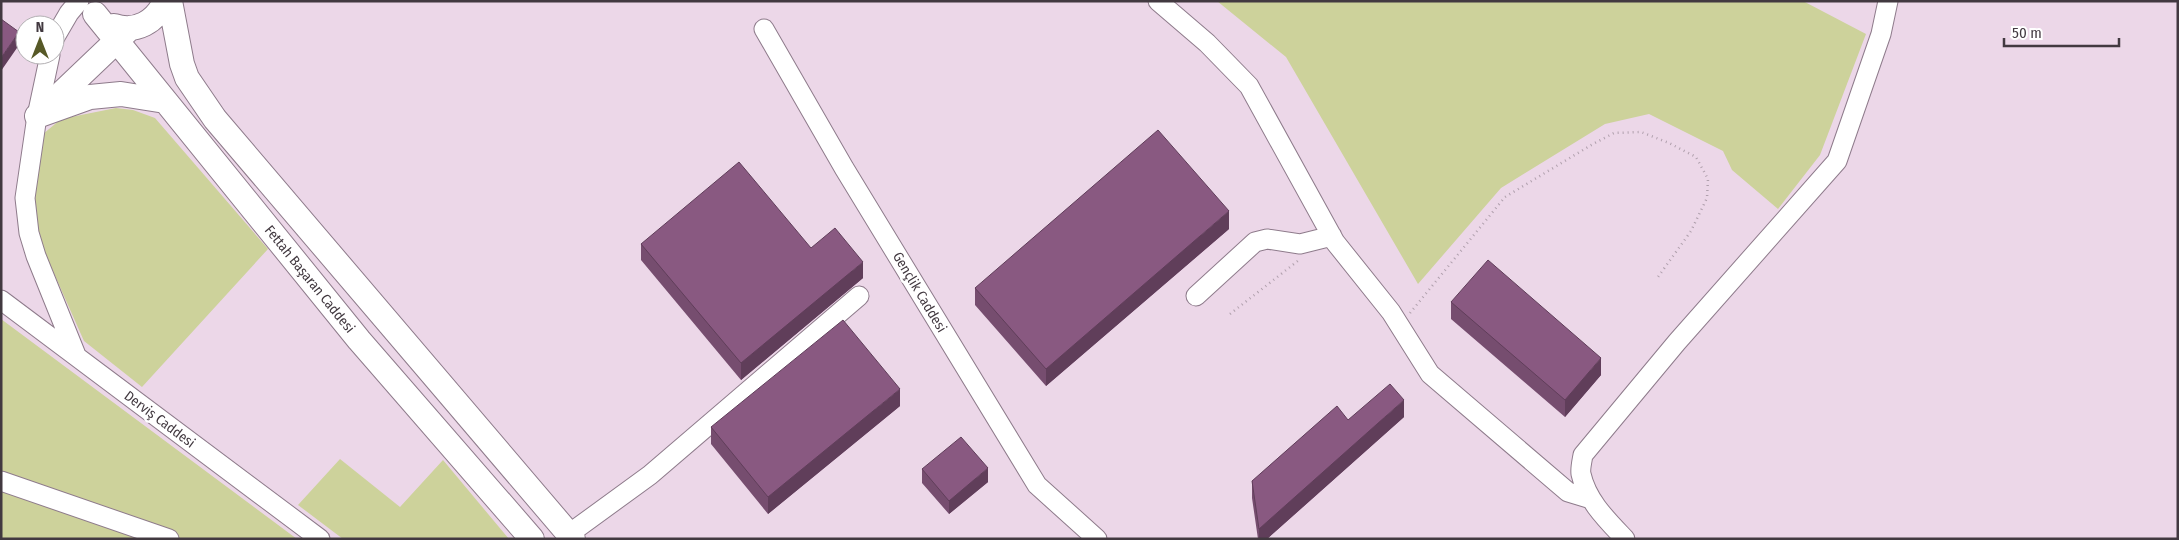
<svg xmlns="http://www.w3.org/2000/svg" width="2179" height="540" font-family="'Fira Sans Condensed',sans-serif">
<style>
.green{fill:#cdd29b}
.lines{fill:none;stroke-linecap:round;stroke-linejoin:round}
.minor-casing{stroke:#8e7b8b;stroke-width:21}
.major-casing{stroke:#8e7b8b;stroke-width:26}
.path{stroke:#b0a0ad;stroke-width:2.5;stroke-dasharray:1 4;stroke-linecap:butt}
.minor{stroke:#fff;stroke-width:19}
.major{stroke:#fff;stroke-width:24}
.wall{fill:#764d6f}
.shaded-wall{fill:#603e5a}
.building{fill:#895981;stroke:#603e5a}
.labels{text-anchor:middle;stroke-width:5;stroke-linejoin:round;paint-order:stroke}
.street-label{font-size:14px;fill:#423940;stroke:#fff}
</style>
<rect width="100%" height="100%" fill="#ecd7e8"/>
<!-- green -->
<path class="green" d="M1217,1H1803L1866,34L1820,155L1778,209L1732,170L1723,151L1649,114L1605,124L1501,188L1418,284L1286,57Z
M116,108L133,110L155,118L268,249L142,387L84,341L44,251L32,204L43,134L61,119Z
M1,319L297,539H1Z
M340,459L400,507L443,460L509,539H343L298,505Z"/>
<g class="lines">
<!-- minor casing -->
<g class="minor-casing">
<path id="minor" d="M1158,1L1207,43L1249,86L1335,242L1391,312L1430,374L1568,492L1591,499
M764,29L844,168L1037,485L1097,539
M55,37L69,13L79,1
M50,55L37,116L25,198L29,233L36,256L76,355
M1196,296L1255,242L1267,239L1300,244L1332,236
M1,300L320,539
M1,481L169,539
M569,534L650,475L859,296
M1625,539C1607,520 1587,501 1581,474C1580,469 1582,461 1583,455L1677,342L1837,161L1881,34L1888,1"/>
</g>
<!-- major casing -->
<g class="major-casing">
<path id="major" d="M170,1L182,64L187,78L215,119L573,539
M95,14L359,340L532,539
M114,26C136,33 156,22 165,1
M44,110L129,29
M37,116L90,97L121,94L165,101"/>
</g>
<!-- path -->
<path class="path" d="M1410,313L1505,197L1593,144L1614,133L1641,132L1669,143L1696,157L1708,179L1707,198L1691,231L1658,277
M1230,314L1299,260"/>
<!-- minor -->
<use href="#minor" class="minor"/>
<!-- major -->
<use href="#major" class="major"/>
</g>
<!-- wall -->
<path class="wall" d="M1229,229L1046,386L975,305V288Z
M641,244L811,248L863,278L741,380L641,260Z
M1451,302L1601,375L1565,417L1451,319Z
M900,406L768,514L711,444V427Z
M1404,417L1267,539H1258L1252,498V481L1348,420Z
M922,469L988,482L949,514L922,483Z"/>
<!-- shaded-wall -->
<path class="shaded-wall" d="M19,32V45L1,71V58Z
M1229,211V229L1046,386V369Z
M863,262V278L741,380V363Z
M1601,358V375L1565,417V400Z
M900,389V406L768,514V497Z
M1404,400V417L1267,539H1259V529Z
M988,468V482L949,514V501Z"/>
<!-- building -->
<path class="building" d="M1,19L19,32L1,58Z
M1158,130L1229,211L1046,369L975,288Z
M739,162L811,248L835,228L863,262L741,363L641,244Z
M1488,260L1601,358L1565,400L1451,302Z
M843,320L900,389L768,497L711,427Z
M1390,384L1404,400L1259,529L1252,481L1337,406L1348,420Z
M961,437L988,468L949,501L922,469Z"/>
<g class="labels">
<!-- street labels -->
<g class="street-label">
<text transform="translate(310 279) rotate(51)" y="5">Fettah Başaran Caddesi</text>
<text transform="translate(920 292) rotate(59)" y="5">Gençlik Caddesi</text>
<text transform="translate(160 419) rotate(37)" y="5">Derviş Caddesi</text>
</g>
</g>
<!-- border -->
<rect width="2179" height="540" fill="none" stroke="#423940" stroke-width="5"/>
<!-- north arrow -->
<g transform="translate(40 40)"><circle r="24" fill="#ffffff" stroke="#b3b0b3"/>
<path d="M0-4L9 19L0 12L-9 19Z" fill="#575927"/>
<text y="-8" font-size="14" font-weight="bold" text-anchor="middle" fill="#423940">N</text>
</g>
<!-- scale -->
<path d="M2004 38v8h115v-8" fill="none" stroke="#423940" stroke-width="2.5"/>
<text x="2012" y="38" font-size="15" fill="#423940" stroke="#ffffff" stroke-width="4" paint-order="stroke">50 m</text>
</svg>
